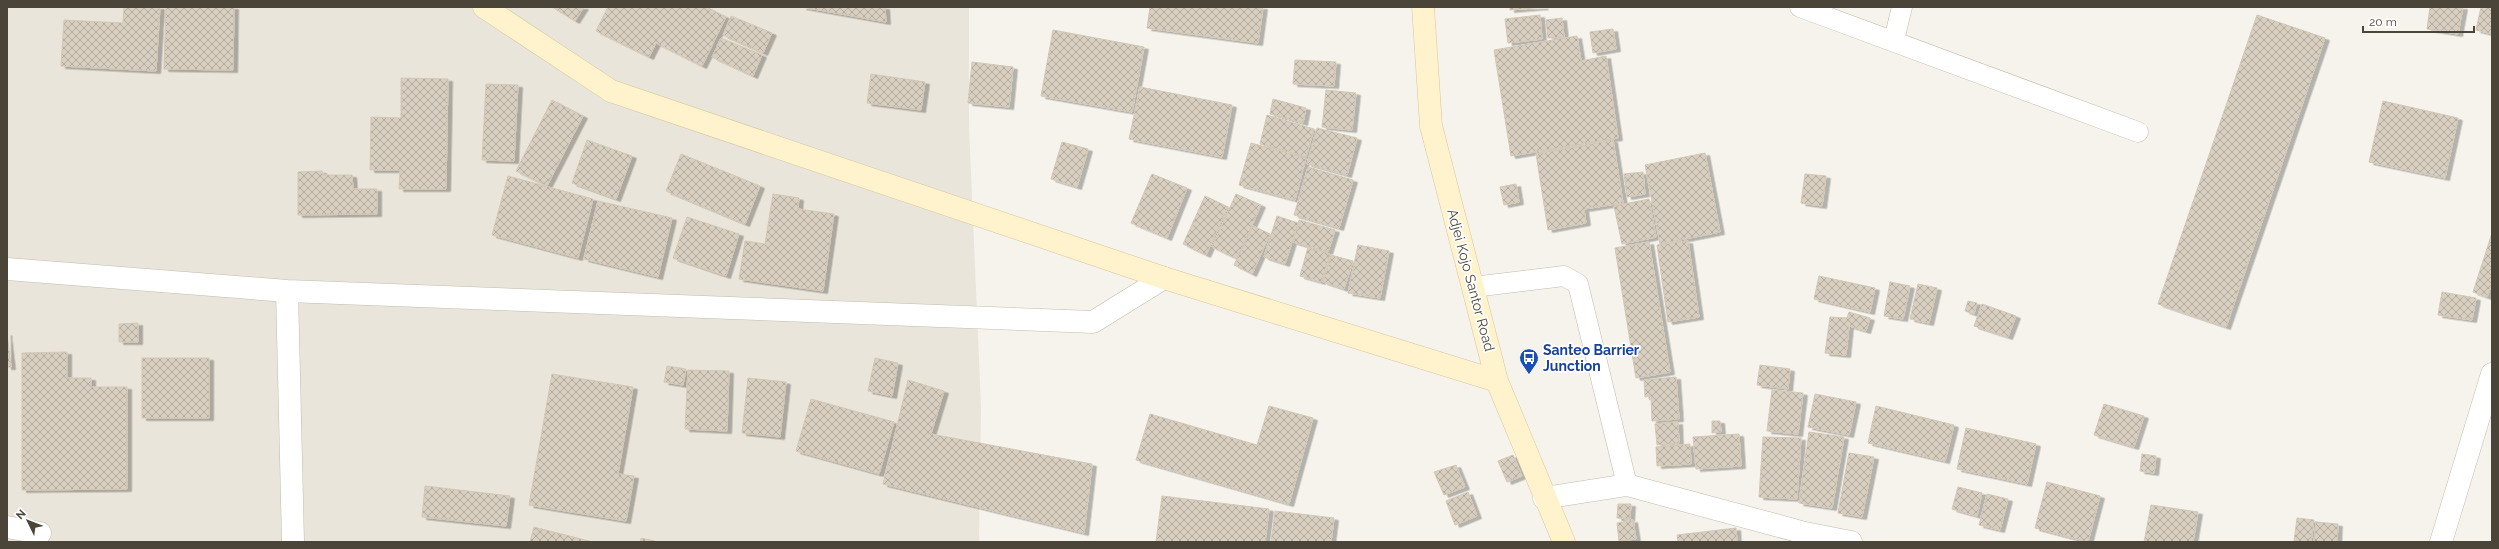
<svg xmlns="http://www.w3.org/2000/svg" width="2499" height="549" font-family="Raleway,sans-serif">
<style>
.residential{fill:#eae5da}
.building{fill:url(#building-cross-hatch);stroke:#d3c7b4;filter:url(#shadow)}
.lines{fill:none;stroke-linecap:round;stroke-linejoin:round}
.lane-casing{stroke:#c2bbae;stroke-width:21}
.street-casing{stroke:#c2bbae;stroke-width:23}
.secondary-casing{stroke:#d6c79b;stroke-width:23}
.lane{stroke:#fff;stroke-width:20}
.street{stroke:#fff;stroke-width:22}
.secondary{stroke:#fff3cd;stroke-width:22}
.labels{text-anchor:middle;stroke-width:3.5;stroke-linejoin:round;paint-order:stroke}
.street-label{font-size:14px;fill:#4b4439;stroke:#fff}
.transit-label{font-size:14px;font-weight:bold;fill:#164399;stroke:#fff;text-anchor:start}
</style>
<defs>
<pattern id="building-cross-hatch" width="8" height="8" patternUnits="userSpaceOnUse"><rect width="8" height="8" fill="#d8cfc1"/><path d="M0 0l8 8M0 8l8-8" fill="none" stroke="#b1aa9e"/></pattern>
<filter id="shadow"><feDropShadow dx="4.5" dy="2.5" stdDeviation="0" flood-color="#0004"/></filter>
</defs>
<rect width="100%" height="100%" fill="#f6f3ec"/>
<!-- residential -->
<path class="residential" d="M7,7H969V126L981,407L979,542H7Z"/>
<!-- building -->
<path class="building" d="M124,7H160L156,71L61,66L64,20L123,23Z
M166,7H234L233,70L164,69Z
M552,7H584L575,21Z
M608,7H706L726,17L702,66L656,43L649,57L596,31Z
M802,7H885L886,22Z
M1150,7H1263L1258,43L1147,28Z
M1510,7H1544L1510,10Z
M2430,7H2463L2458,34L2427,29Z
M2481,7H2492V34L2476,30Z
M1540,15L1542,39L1508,43L1505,19Z
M2257,15L2325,38L2226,327L2158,304Z
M731,16L772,33L763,53L723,35Z
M1562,18L1564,37L1548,38L1546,20Z
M1613,29L1616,49L1593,53L1590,32Z
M1053,30L1144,47L1132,112L1041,96Z
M1577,36L1581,61L1606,56L1618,138L1511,156L1494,50Z
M721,38L762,55L753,76L712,57Z
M1295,60L1336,62L1334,86L1293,84Z
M972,62L1013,67L1009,107L968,103Z
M871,74L925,82L921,110L867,103Z
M401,78L448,79L446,189H399L400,170H370L371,117L401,118Z
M486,84L518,85L514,161L482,160Z
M1140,87L1232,105L1222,157L1129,139Z
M1326,90L1356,93L1352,130L1322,127Z
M1273,99L1306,108L1303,123L1270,114Z
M552,100L583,116L547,186L516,171Z
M2383,101L2458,118L2445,178L2369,162Z
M1267,115L1314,129L1306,157L1260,144Z
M1317,128L1357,138L1347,175L1307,164Z
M587,140L632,156L616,199L572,183Z
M1613,140L1623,203L1584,209L1586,223L1548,230L1536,154Z
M1062,142L1088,149L1077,187L1051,179Z
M1251,143L1306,158L1295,200L1239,185Z
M1705,153L1720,232L1660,244L1645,165Z
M681,154L760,186L745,224L666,191Z
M1308,167L1353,180L1339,228L1294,215Z
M322,171L323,175H352L353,189H377V214L298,215V172Z
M1643,172L1645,194L1627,197L1624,174Z
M1152,174L1187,188L1167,238L1131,223Z
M1805,174L1826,176L1822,206L1801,203Z
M508,176L593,199L578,258L492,235Z
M1516,184L1519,202L1504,205L1500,187Z
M773,194L799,198L798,209L834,214L823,291L739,279L745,241L765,244Z
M1236,194L1261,205L1237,259L1212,247Z
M1205,196L1228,207L1206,255L1183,244Z
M1649,199L1656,237L1622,244L1614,206Z
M598,201L672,218L658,277L584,259Z
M1277,216L1298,223L1285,264L1264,257Z
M687,217L739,234L726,276L673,258Z
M1299,220L1335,230L1328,252L1293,242Z
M1253,226L1270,234L1252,274L1234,265Z
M2492,233V283L2487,297L2473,292Z
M1688,241L1699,317L1668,322L1657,245Z
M1649,242L1670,372L1636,378L1615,248Z
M1358,245L1389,251L1380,298L1348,293Z
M1308,247L1330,254L1321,282L1300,276Z
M1331,255L1353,261L1344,289L1323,282Z
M1819,276L1875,288L1870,312L1814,299Z
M1890,282L1910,286L1903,319L1884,316Z
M1918,284L1937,288L1929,323L1910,319Z
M2442,292L2476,298L2472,320L2438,315Z
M1968,301L1977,303L1974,314L1965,311Z
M1982,304L2016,316L2008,337L1974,326Z
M1849,312L1870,318L1866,331L1849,326L1846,355L1825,353L1830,317L1847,318Z
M138,323V342H119V324Z
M7,333L11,367H7Z
M67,352V378H91V387H127V489L22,490V353Z
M142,358H209V418H142Z
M875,358L898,363L892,396L868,391Z
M1760,365L1790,369L1788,389L1757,385Z
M667,366L686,369L683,385L664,382Z
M688,370L729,371L727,431L685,429Z
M552,374L633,387L618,474L634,476L626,521L529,505Z
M1676,377L1679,419L1652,421L1651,396L1645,397L1644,380Z
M748,378L786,382L780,437L742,433Z
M908,380L944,391L931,434L1092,464L1084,533L883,484Z
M1772,390L1803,393L1798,434L1767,431Z
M1815,394L1856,402L1849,435L1808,427Z
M811,399L894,422L879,474L796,451Z
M2104,404L2144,416L2134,447L2094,435Z
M1269,406L1313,418L1289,504L1136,460L1150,414L1257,445Z
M1876,406L1954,425L1945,461L1868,443Z
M1712,421H1720L1721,432L1712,433Z
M1678,422L1679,443L1657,445L1655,424Z
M1966,428L2036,444L2027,484L1957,469Z
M1809,432L1844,437L1832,508L1799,503Z
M1739,434L1741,466L1696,469L1693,437Z
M1763,437L1801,438L1797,499L1759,497Z
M1690,444L1691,464L1657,466L1656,447Z
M1849,453L1874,457L1862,517L1838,513Z
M2142,454L2156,456L2154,473L2140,471Z
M1513,455L1522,476L1507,482L1498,461Z
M1456,465L1465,487L1444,495L1434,472Z
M2047,482L2100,496L2088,542L2035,528Z
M425,486L510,496L506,526L422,517Z
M1958,487L1982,493L1977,516L1952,509Z
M1468,492L1477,516L1455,525L1446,501Z
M1987,494L2008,499L2000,530L1979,525Z
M1162,496L1269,509L1265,542H1156Z
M1618,504H1631L1630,519L1617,518Z
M2151,505L2198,512L2193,542H2144Z
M1275,511L1334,518L1331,542H1271Z
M2297,518L2314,520L2311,542L2294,541Z
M1633,520L1636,539L1619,541L1617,523Z
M2316,522L2338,524L2337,542H2314Z
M534,527L593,542H530Z
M1736,528L1737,542H1678L1677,535Z
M641,538L659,542H640Z"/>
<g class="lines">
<!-- lane casing -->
<g class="lane-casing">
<path id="lane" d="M1800,7L2138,132
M1894,40L1902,7
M1473,287L1564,276L1578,284L1627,485"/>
</g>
<!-- street casing -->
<g class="street-casing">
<path id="street" d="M7,269L287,291L1093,322L1164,278
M287,291L293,542
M1544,498L1627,485L1805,533L1851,542
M7,527L40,533
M2441,542L2492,374"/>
</g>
<!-- secondary casing -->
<g class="secondary-casing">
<path id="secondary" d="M484,7L611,91L1164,278L1497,381
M1423,7L1431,126L1497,381L1564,542"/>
</g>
<!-- lane -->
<use href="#lane" class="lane"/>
<!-- street -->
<use href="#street" class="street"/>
<!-- secondary -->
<use href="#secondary" class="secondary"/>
</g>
<!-- icons -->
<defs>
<g id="bus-pin" transform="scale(1)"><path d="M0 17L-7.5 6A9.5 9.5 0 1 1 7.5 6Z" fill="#1a4fb4" stroke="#fff"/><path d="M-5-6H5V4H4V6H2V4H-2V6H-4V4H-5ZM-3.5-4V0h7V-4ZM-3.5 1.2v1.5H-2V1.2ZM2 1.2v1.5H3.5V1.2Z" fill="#fff"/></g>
</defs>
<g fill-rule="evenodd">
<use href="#bus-pin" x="1529" y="358"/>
</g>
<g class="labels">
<!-- street labels -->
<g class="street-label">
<text transform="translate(1471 280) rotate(75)" y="5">Adjei Kojo Santor Road</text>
</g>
<!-- transit labels -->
<g class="transit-label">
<text x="1543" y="355">Santeo Barrier<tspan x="1543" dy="16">Junction</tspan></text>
</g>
</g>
<!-- border -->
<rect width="2499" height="549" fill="none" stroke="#4b4439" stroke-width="16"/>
<!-- north arrow -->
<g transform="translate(28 521) rotate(313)" stroke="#ffffff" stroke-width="3" paint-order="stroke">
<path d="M0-3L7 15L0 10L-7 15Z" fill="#4b4439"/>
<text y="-6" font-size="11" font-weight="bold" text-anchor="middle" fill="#4b4439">N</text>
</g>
<!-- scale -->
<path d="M2363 26v6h111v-6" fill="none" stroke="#4b4439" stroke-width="2"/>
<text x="2369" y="26" font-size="12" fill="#4b4439" stroke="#ffffff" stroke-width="3" paint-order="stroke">20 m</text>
</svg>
